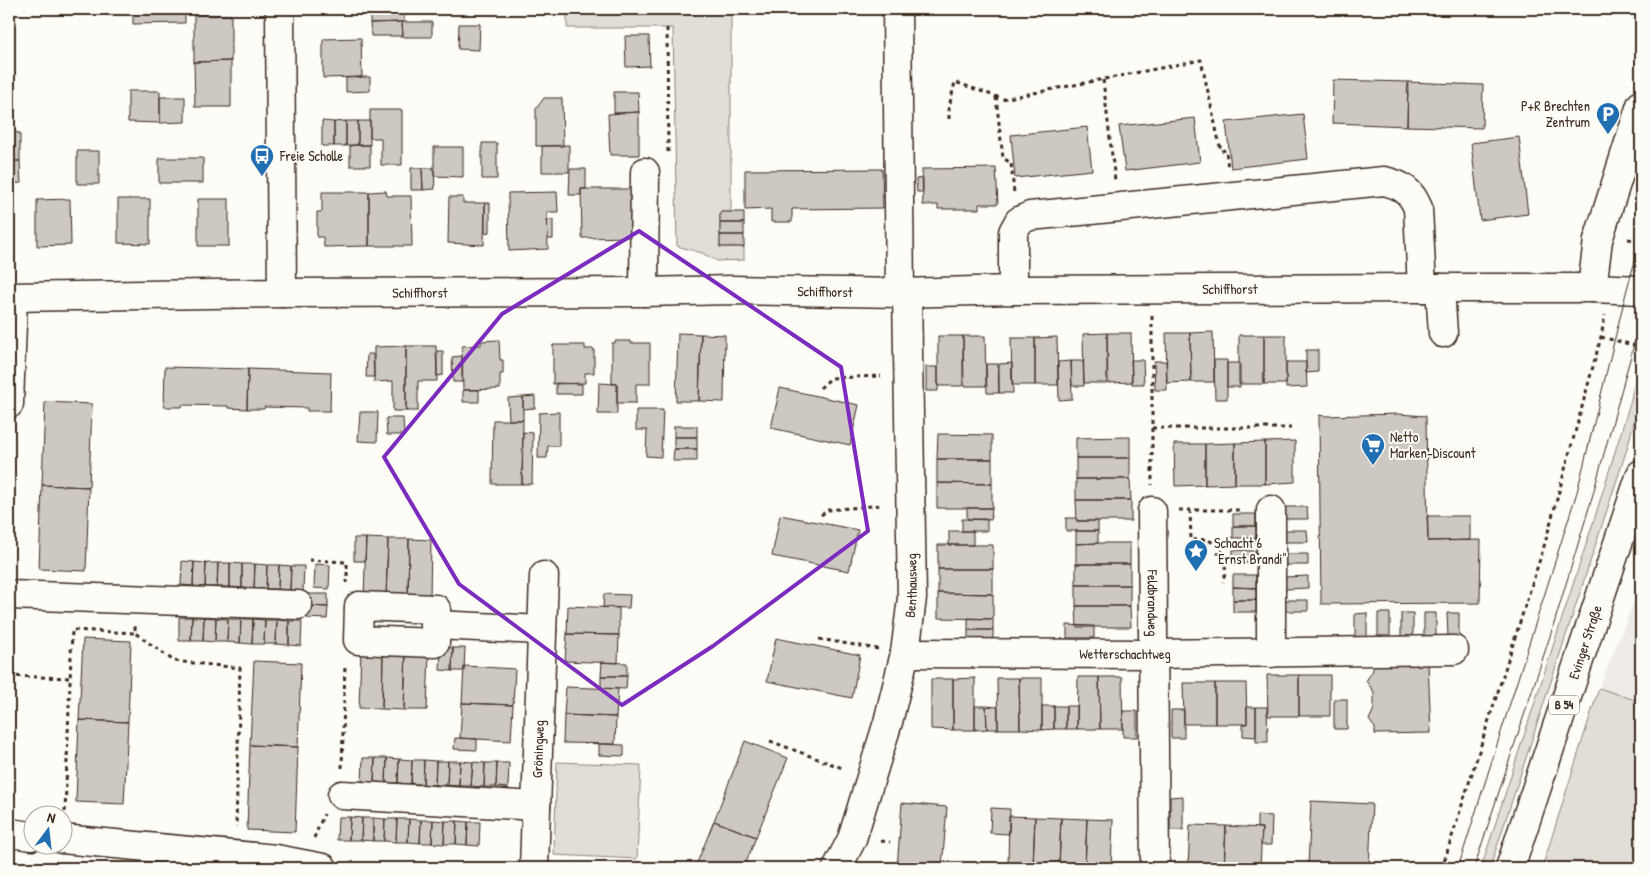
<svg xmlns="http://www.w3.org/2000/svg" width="1650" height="877" font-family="'Patrick Hand',sans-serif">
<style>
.built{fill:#efece7}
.green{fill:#e1ded7;stroke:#8e847a}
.building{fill:#cdc8c2;stroke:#3b2a1e}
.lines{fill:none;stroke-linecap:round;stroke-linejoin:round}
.minor-casing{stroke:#3b2a1e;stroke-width:31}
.major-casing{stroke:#3b2a1e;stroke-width:31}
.path{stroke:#3b2a1e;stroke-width:3;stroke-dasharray:4 4;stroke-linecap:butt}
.minor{stroke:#fdfcf7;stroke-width:28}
.major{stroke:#fdfcf7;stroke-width:28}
.tram{stroke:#3b2a1e;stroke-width:1}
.marked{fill:none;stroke:#7b2cbf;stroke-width:4;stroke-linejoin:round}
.labels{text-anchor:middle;stroke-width:4;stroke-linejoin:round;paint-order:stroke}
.shield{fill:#fdfcf7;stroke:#75695f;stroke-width:1}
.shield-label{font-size:12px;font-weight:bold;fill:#3b2a1e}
.poi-label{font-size:14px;fill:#3b2a1e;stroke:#fdfcf7;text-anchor:start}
.street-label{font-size:14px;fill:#3b2a1e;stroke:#fdfcf7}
</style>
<rect width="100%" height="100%" fill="#fdfcf7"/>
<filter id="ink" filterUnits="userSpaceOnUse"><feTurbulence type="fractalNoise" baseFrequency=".02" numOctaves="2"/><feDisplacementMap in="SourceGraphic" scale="10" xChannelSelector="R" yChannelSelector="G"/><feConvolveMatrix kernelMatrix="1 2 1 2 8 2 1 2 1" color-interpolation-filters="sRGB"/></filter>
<g filter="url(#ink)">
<!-- built -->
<path class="built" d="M1641,585V702L1599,688Z"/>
<!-- green -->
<path class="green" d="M567,9H731V212H720V247H744V260L717,261L702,253L677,246L673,28H567Z
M1641,354V395L1627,449L1490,868H1481L1594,520L1630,403Z
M1599,688L1641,702V868H1542Z
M557,762L641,765L637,859L554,855Z"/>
<!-- building -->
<path class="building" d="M133,9H185V23L133,24Z
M322,9H381V10L322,11Z
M370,10H404V22L370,23Z
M194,15H231V61L194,62Z
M402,22L403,36H371L370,23Z
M402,22H432V37H403Z
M459,24H480L479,50L458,49Z
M625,36H649L650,66L626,67Z
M361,38L362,77L323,78V39Z
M231,61V107H195L194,62Z
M362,77H370V91L346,92V78Z
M1333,80L1408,82L1407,126L1332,123Z
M1408,82L1483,85L1482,128L1407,126Z
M128,91H160V123L128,122Z
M614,92H638L639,112L614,113Z
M160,97H185V122L160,123Z
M544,98H562L563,146H536V109Z
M370,110H402V165H381V138H370Z
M639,112V155H610L608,114Z
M1303,114L1308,159L1231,168L1226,122Z
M1195,118L1200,162L1125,171L1119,126Z
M322,121L334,122V146H322Z
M346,121V146H334V122Z
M346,121H358V145L346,146Z
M358,121H370V145H358Z
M1087,127L1092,170L1015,178L1011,135Z
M9,132L20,133V161H9Z
M1519,137L1528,214L1480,220L1471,143Z
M482,143H497V179H482Z
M350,145H370V166H350Z
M569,145V172H542V146Z
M434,147H463V177L434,176Z
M77,151H99V184H77Z
M159,158H203V183H159Z
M9,161H20L21,183L9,184Z
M411,168H422L423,190H411Z
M422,168H434L435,189L423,190Z
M996,168L998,204H979V209H938V205H923L922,169Z
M570,169H586V189H581V195H569Z
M882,169L883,208L792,209V222H771V209L745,210V170Z
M923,178V192H917L916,179Z
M581,189H633L635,237L582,238Z
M386,191L387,196H411L412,246H369V192Z
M322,192H369V246L324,247L323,237H317V212H322Z
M557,192L558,212H547L548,249L509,251L508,193Z
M449,197H463V203H485L484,245L448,243Z
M70,199L71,245L37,246V200Z
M118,199H150V244L118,243Z
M198,199H229V246H198Z
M485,203H490V232L485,233Z
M720,212H744V223H720Z
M547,220H553V239H548Z
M720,223H744V235H720Z
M720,235H744V247H720Z
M1213,332L1214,382H1191L1190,333Z
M678,333L701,334L699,401H676Z
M1107,333V383H1084L1083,334Z
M1107,333H1131L1132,382L1108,383Z
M1166,333H1190L1191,382L1167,383Z
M701,334L725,335L724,402L699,401Z
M1239,335H1264V384H1239Z
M1264,335H1286V384H1264Z
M938,336H963V386H938Z
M963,336H985L986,386H964Z
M1057,337L1058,385H1035V338Z
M1011,338H1035V385H1012Z
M499,340L500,360H503V374H500V389L463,390L462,346L481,345V341Z
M615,341H631V343H650V384H636V403H617V384H612V343H615Z
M553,345H585V349H594V373H585V383L553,384Z
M406,346V411H393V381L374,382V347Z
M406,346H436L437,381H418V411H406Z
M1306,350H1318V372L1306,373Z
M437,351H443V375L437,376Z
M367,354H373L374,377H366Z
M462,356V382H453L452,357Z
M1131,360H1143L1144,384H1132Z
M1214,360H1227V399H1215Z
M1071,361H1083L1084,386H1072Z
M1071,361L1072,399L1059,400L1058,362Z
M1154,361H1166L1167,390H1155Z
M1286,362H1306L1307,387L1286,388Z
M1012,363L1013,393H999V364Z
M1227,363H1240V387H1227Z
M986,364H998L999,393H987Z
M165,367L248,369L247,409L228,408V406L182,405V407H164Z
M926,367H938V391H926Z
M248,369L331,372L330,411H307V408L264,407V409H247Z
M556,383L582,384V394H556Z
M599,383L617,384V414H598Z
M780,388L859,405L850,445L771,428Z
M463,390H479V402H463Z
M535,396V408L523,409V397Z
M523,397V420H509L508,398Z
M45,402L92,404L89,487L42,485Z
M636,410H663L661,457L646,456L647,430H636Z
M360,412H378L377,442L358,441Z
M559,412V446H548L547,458H538L539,413Z
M1398,414L1426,416L1428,541L1481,540L1480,603L1321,604L1319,415L1324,416Z
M386,418H403L404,435H387Z
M493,420H523L522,484H492Z
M674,426H697V437H674Z
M523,432L533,433L532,484H522Z
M938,434L992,435V459H937Z
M674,437H697V449H674Z
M1130,437V458H1076V438Z
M1295,441V482L1265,484V442Z
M1265,442V484H1235V443Z
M1235,443V484L1205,485V444Z
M1174,444H1205V485L1175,486Z
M674,449H697V461H673Z
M1076,458H1130V479H1076Z
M937,459H992V484L937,483Z
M1076,479H1130L1131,500H1076Z
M937,483L992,484V508H937Z
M42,485L89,487L86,571L39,569Z
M1076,500H1131V521H1077Z
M1284,507H1307L1308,519H1285Z
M967,508H992L991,520L967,519Z
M1233,514H1256V526H1233Z
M780,515L858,530L849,571L772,556Z
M1427,516H1470V540L1428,541Z
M1066,518H1076L1077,521H1098V531H1066Z
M962,519H987V531H962Z
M1233,526H1256V538H1233Z
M1285,530H1307L1308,542H1285Z
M949,531H973V545H949Z
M1076,531H1098V543L1076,544Z
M354,538H366L365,561H354Z
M366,538L388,539L386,598L364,597Z
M388,539H409L408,598H386Z
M409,539L431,540L430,599L408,598Z
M1098,543H1130V564H1076V544Z
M938,545H993V569H938Z
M1233,550L1256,551V563H1233Z
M1285,554H1308V565H1285Z
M182,561L194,562L193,586L181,585Z
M194,562L206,563L205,587L193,586Z
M206,563H218L217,587H205Z
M218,563H230V587H217Z
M230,563L242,564V588L230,587Z
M242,564H255L254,589L242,588Z
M255,564L267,565L266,589H254Z
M315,564L330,565L329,589L314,588Z
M1076,564H1130V585H1076Z
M267,565H279L278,589H266Z
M279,565L291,566L290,590L278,589Z
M291,566H304L303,591L290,590Z
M938,569H993V594L938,593Z
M1233,575H1256V588L1233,587Z
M1308,576V588L1285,589V577Z
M1076,585H1130V606H1076Z
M1233,587L1256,588V600H1233Z
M938,593L993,594V619L938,618Z
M306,594H328V607L306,606Z
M604,594L630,595L629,608L603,607Z
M1233,600H1256V612H1233Z
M1285,600H1308V611H1285Z
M306,606L328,607L327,619L306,618Z
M568,606L619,608V635L567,634Z
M1076,606H1130L1131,627H1077Z
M1367,613V637H1355V614Z
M1378,613H1390V637H1378Z
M1401,613H1413V637H1401Z
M1424,613H1436V636L1424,637Z
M1447,613H1459V636H1448Z
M179,617H192L191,641H179Z
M192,617H204L203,641H191Z
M204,617L216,618L215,642L203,641Z
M216,618L228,619L227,642H215Z
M968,618L993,619V630H968Z
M228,619H241L240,643L227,642Z
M241,619H253L252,644L240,643Z
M253,619L265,620L264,644H252Z
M265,620H277L276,644H264Z
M277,620L289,621V645L276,644Z
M289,621H302L301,646L289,645Z
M1067,625L1094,626V638H1067Z
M968,630H993V640H968Z
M567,634L619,635L618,663L565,661Z
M776,638L860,655L852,698L767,681Z
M83,639L131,641L128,722L79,720Z
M441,647L453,648L452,671L440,670Z
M453,648H465L464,671H452Z
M361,649L383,650L382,709L359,708Z
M383,650L406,651L404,710L382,709Z
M406,651H429L427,710H404Z
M254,661L301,663L298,747L250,745Z
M602,662L627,663V676H601Z
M1428,662L1431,733L1375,734V728L1369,720L1374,709V692L1366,681L1373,670V664Z
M464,666L515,669L513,705L462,703Z
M1267,675H1299V716H1268Z
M1299,675H1330V716H1299Z
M601,676H627L626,689L601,688Z
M1078,677H1099L1100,729H1077Z
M1099,677H1122L1123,729H1100Z
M975,678V730H953V679Z
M997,678H1019L1020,729H998Z
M1019,678H1042V730L1020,729Z
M931,679H953V730L931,729Z
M1183,683H1215V724H1184Z
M1215,683H1246L1247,724H1215Z
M566,687L618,689L616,717L564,715Z
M1334,699H1347V729H1334Z
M462,703L513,705L511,741L460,738Z
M975,706H986L987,729L975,730Z
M986,706L998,707V729H987Z
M1042,706H1054V729L1042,730Z
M1054,706H1066V729H1054Z
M1066,706H1077V729H1066Z
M1247,707H1256V737L1243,736V724H1247Z
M1256,707H1267L1268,742H1256Z
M1171,710H1184V738H1171Z
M1123,711H1137V737H1123Z
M564,715L616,717L615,744L563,743Z
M79,720L128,722L124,804L76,802Z
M455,738L477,739V750L454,749Z
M745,741L788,758L756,837L714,821Z
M599,744L624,745V756L599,755Z
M250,745L298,747L295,832L247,830Z
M363,758H375L374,782H362Z
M375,758H387L386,783L374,782Z
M387,758L399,759L398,783H386Z
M399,759L412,760L411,784L398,783Z
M412,760H424L423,784H411Z
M424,760L436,761L435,785L423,784Z
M436,761H448L447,785H435Z
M448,761H460L459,786L447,785Z
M460,761L473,762L471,786H459Z
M473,762L485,763L484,787L471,786Z
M485,763H497L496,787H484Z
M497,763H509L508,788L496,787Z
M1183,796V830H1170V797Z
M1311,801L1372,804L1369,868H1308Z
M902,803L947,807L942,868H897Z
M991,808L1010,809L1009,834L990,833Z
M1257,815L1272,816L1271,845H1261L1262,828H1257Z
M1009,816L1035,817L1033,866H1008Z
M338,817H350L349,840H337Z
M350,817L362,818L361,840H349Z
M1035,817L1061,818L1059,867L1033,866Z
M362,818H373V841L361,840Z
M373,818L385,819L384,841H373Z
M1061,818L1087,819L1085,868L1059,867Z
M385,819H397L396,842L384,841Z
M397,819H409L408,842H396Z
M409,819L421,820L420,843L408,842Z
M1087,819L1113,820L1111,868H1085Z
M421,820H433L432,843H420Z
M433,820L445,821L444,844L432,843Z
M445,821H457L456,844H444Z
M457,821L468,822L467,845L456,844Z
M714,821L756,837L744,868H695Z
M468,822H480L479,846L467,845Z
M1190,825L1226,826L1224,868H1188Z
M1226,826L1262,828L1260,868H1224Z"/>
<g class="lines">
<!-- minor casing -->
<g class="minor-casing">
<g id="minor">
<path d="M280,9L282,293"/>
<path d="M897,9L900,293"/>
<path d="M1440,288L1443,333"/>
<path d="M1592,288L1598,240L1641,105"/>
<path d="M1013,290V232L1019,221L1030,216L1384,181C1402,185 1411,191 1418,208L1422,288"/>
<path d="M644,292L645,172"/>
<path id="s1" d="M9,297L282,293L644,292L732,290L900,293L1013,290L1422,288H1592L1641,290"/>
<path d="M9,404L13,297"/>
<path d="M1271,510V653"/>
<path id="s2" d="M1152,511L1155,868"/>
<path d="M9,595L298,605"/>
<path d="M359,606L436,609L435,643L358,640Z"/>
<path d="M435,625L542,630"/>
<path id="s3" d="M905,653L1153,654L1454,650"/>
<path d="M342,795L536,806"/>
<path d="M9,833L32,836"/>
<path d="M62,839L276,859L323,868"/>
<path id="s4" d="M534,868L544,576"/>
<path id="s5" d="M837,868L852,839L888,722L905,653L912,598L907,292"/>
</g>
</g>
<!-- major casing -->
<g class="major-casing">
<g id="major">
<path id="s6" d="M1510,868L1641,474"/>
</g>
</g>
<!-- path -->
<path class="path" d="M667,28L668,156
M1103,80L1115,181
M996,97L1003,158L1011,163L1014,193
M949,119V107L955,82L1003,99L1201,60L1221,151L1226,150L1228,169
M1628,239L1641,241
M1152,316V485
M1601,337L1641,347
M820,388L831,378L881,376
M1152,428H1291
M1179,510H1243
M1190,510L1191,540C1196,540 1202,539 1207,540C1226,546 1228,566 1223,582
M821,515L828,510L883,505
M309,560L347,562V583
M135,626V633L174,661L240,668L236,827
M819,639L878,649
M9,676L70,678
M770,741L845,769
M342,768L345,664
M65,812L72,630L135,633
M314,838L324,814
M881,841L890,842
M1442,868L1545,543L1601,337L1605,315"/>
<!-- minor -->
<use href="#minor" class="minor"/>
<!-- major -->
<use href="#major" class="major"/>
<!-- tram -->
<path class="tram" d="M1458,868L1577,492L1627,289L1641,240
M1474,868L1553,627L1591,501L1641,319"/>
</g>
</g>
<!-- marked area -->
<path class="marked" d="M639,231L841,367L868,531L713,646L622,705L459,584L384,457L502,314Z"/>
<!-- icons -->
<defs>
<g id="parking-pin" transform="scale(1.25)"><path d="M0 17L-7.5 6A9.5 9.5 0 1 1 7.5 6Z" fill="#1f6fb2" stroke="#fdfcf7"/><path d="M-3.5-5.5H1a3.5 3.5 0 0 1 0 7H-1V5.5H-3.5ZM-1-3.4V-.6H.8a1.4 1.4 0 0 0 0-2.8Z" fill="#fff"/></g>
<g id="bus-pin" transform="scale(1.25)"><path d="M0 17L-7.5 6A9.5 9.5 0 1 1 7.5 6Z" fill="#1f6fb2" stroke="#fdfcf7"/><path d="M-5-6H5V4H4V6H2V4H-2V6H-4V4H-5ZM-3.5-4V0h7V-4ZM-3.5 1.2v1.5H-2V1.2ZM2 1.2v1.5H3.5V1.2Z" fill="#fff"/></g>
<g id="supermarket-pin" transform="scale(1.25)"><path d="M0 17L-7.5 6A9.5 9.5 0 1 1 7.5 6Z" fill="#1f6fb2" stroke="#fdfcf7"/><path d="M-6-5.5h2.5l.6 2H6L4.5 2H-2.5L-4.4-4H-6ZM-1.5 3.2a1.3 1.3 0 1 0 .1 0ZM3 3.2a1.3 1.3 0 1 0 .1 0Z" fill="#fff"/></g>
<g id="sight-pin" transform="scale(1.25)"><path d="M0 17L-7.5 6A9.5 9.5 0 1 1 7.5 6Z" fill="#1f6fb2" stroke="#fdfcf7"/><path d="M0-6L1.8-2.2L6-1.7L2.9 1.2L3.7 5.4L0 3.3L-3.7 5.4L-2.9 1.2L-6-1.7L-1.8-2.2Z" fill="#fff"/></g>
</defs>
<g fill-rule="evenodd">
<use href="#parking-pin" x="1608" y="114"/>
<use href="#bus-pin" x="262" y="156"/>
<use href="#supermarket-pin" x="1373" y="445"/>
<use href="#sight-pin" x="1196" y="551"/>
</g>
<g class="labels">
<!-- shield labels -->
<rect class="shield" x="1549" y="695.5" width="30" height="19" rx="4"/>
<g class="shield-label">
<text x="1564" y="709">B 54</text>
</g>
<!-- poi labels -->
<g class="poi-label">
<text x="1590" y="111" text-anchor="end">P+R Brechten<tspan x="1590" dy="16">Zentrum</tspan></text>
<text x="280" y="161">Freie Scholle</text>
<text x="1390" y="442">Netto<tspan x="1390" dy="16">Marken-Discount</tspan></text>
<text x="1214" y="548">Schacht 6<tspan x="1214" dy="16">"Ernst Brandi"</tspan></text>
</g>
<!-- street labels -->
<g class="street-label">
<text dy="5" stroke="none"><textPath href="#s1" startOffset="1221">Schiffhorst</textPath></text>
<text dy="5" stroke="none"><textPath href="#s1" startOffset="816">Schiffhorst</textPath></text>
<text dy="5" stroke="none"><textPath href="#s1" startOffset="411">Schiffhorst</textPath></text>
<text dy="5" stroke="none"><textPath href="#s5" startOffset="294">Benthausweg</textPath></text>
<text dy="5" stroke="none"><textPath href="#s2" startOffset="92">Feldbrandweg</textPath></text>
<text dy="5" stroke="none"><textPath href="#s6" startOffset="238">Evinger Straße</textPath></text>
<text dy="5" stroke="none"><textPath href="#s3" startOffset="220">Wetterschachtweg</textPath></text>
<text dy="5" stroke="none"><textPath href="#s4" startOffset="119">Gröningweg</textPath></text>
</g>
</g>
<!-- margin -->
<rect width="1650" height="877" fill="none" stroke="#fdfcf7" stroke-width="30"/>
<rect x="15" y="15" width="1620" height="847" fill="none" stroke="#3b2a1e" stroke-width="2" filter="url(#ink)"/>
<!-- north arrow -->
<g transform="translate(48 830) rotate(15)"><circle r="24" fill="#fdfcf7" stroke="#afa8a0"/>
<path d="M0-4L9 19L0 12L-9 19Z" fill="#1f6fb2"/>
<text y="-8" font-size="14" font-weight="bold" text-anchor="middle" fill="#3b2a1e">N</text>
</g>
</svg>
